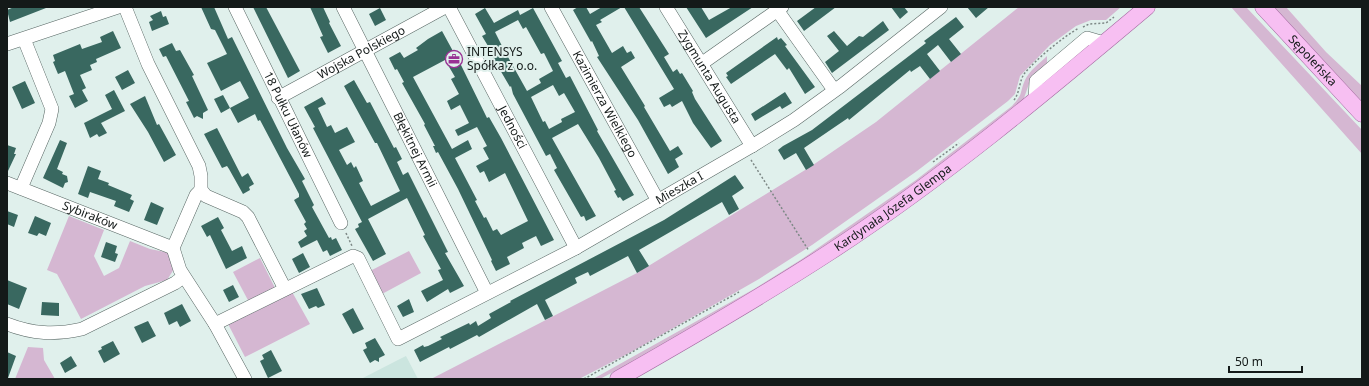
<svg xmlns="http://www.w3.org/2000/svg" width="1369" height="386" font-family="'Noto Sans',sans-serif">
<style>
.built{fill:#cbe5df}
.green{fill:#d5b7d2}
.building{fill:#396860;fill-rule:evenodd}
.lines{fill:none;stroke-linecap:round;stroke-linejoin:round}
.minor-casing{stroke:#586764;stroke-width:14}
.major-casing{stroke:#a46aa1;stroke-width:17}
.path{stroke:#7d8886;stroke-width:1.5;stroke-dasharray:2 2;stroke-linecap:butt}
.minor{stroke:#fff;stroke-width:13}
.major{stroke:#f7bff2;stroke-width:16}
.labels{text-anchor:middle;stroke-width:4;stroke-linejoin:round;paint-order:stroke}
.poi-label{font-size:12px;fill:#141a19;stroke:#e0f0ec;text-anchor:start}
.street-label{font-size:12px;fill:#141a19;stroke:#e0f0ec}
</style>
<rect width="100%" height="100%" fill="#e0f0ec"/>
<!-- built -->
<path class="built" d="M406,356L418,379H361L396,361Z"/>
<!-- green -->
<path class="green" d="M1019,7H1121L1106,20H1091L1076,26L1050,45L1020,76L1015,94L1008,101L917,171L812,245L759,279L633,351L579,379H431L637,273L810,167L876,122Z
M1231,7H1246L1362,130V154Z
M1273,7H1286L1326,52L1362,86V107Z
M1047,56V64L1031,78L1023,101L956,155L804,262L636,360L600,379H593L754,289L802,259L916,180L1012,106C1024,93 1019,94 1025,80C1029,71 1040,63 1047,56Z
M69,216L104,230L94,256L104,276L119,268L130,241L150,249L170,253L174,269L167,280L145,286L81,319L57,274L47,270Z
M409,251L421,273L382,294L370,271Z
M260,258L276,290L250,304L233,272Z
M291,290L310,324L245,357L227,322Z
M28,347L43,348L44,360L55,379H15Z"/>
<!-- building -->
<path class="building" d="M14,7H46V8L10,22L7,10Z
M201,7H214L228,39L232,37L287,148L305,179L302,181L314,205L312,207L329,238L331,237L332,240L336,238L342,250L330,256L327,250L323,252L317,240L301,248L298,242L307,236L304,231L307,229L304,224L306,222L294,200L299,197V194L260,120L258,121L255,114L238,123L230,108L249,98L240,81L221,91L207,63L227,54L215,30L211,29Z
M253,7H266L300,71L288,78Z
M310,7H323L330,22L329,23L341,46L328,53L320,37L323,36Z
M578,7H586L590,14L602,7H622L600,20L602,22L596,25L612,53L623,46L627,53L631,51L635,58L621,67L645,106L644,107L670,151L678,146L683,154L675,159L679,167L668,174L638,120L597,57L599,56L592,41L591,42L573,10Z
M624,7H639L669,54L664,57L673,72L677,69L680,74L682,73L693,91L692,92L695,99L722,141L711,148L693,123L682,101L672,107L670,104L664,107L659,98L674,89Z
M686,7H701L709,20L732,7H753L706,38Z
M816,7H836L804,31L797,21Z
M891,7H904L908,12L900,19Z
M967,7H989L976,18Z
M380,8L386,20L375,26L369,14Z
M485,8L494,23L518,10L520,15L533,8L562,61L558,63L566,78L570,76L598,130L597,131L634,195L623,201L620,197L618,198L614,191L616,190L599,158L578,124L552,138L596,216L586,221L584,216L581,217L554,170L557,168L550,154L546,156L513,94L511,86L510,87L496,63L495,64L491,57L494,56L482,36L486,34L475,14ZM518,20L523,29L526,27L541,54L544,53L553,71L539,79L541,83L527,91L508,57L515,53L511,47L504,50L495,32ZM553,85L559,96L564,93L575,112L561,119L562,122L549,129L545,121L543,122L531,97Z
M161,11L163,17L166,16L169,24L152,31L149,22L153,20L150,16Z
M956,17L964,27L949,39L961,54L951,62L938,45L927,54L940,71L930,79L920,66L911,72L910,70L849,120L848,118L804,148L814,165L806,170L796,153L784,160L778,150L783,146L812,130L926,43L924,41Z
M883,21L889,30L832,73L825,62L839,51L827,36L834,31L847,46L859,36L863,37Z
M113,31L121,48L96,59L97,62L90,65L92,70L80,75L86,88L82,90L88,101L75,108L69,96L74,94L65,71L58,74L53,62L55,61L53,55L80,44L82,49L102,42L100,37Z
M442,31L454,53L456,52L462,62L460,63L487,118L489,117L501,138L554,240L541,246L536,236L522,243L524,248L507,257L510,264L496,271L491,261L492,260L458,189L438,152L436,153L433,146H435L424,125L425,124L402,83L404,82L397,69L395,70L389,58L400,52L404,58L418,50L416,48L428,39ZM445,60L455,77L451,79L459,94L447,101L451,110L460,105L469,123L455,130L458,136L477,127L487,146L483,148L489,159L476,166L480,173L484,171L489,182L505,173L528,221L501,235L497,229L493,231L486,217L484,218L475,201L477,200L455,158L472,149L468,140L452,149L413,77Z
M777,37L778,40L781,38L787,45L785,46L815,87L805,94L789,68L787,70L775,54L731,84L726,77L728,76L726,73Z
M172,43L176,51L180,50L194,75L192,76L208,110L203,113V119L197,116L194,118L186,102L189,101L166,56L163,57L159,49Z
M128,70L135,83L122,90L115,77Z
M354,80L367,103L370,102L394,148L396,147L402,159L397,162L403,175L408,172L448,252L445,253L464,286L450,293L448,289L427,302L421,291L443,280L438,270L441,269L423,236L425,235L407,198L368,219L386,254L373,261L355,229L359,227L358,224L362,222L313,128L315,127L304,107L322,97L326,104L318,108L327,127L331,125L335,133L347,127L355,142L339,150L347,165L351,162L354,168L356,166L363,181L359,183L371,206L400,191L377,143H375L344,86Z
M25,81L35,103L22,109L12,87Z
M114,90L125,111L101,123L107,133L99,137L97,134L90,138L84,123L112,109L105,95Z
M785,92L792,103L782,109L780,106L755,121L751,114Z
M223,95L230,108L221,113L214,99Z
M145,96L157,125L159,124L176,155L164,162L148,132L130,104Z
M217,128L242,177L248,173L254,184L249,187L250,190L243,194L229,169L227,166L222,168L204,134Z
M60,140L67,143L57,169L63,172L62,174L67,176L68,182L65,183L63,188L43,178Z
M7,145L16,148L14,154H16L8,171Z
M88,166L101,171L98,179L109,183L108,185L132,195L130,199L134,201L129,212L114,206L116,201L90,192L88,198L78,194Z
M735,175L744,188L732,196L739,209L729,215L722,202L639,250L649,266L637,273L628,256L590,276L588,272L575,278L577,283L545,300L553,316L545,320L537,304L479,337L477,335L450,349L449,347L420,362L414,350L423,345L424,347L428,346L442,339L440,337L469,323L470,325L476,321L478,326L491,318L489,314L511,302L510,301L664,220Z
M151,202L164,208L157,225L144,220Z
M7,211L18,215L14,227L7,224Z
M35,216L51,223L46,236L39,233L37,236L28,233Z
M218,217L224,228L221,230L232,251L242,246L247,258L226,269L210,235L207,237L201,226Z
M106,242L117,246L115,253L118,254L115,262L101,257Z
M303,253L310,267L299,273L292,259Z
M7,280L27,288L19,309L7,304Z
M233,285L239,297L229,302L223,290Z
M317,288L325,305L318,308L316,306L309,309L301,294Z
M409,299L414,312L403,317L397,306Z
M42,302L59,303V316L41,315Z
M182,304L191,321L180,327L177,321L169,325L164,313Z
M353,308L364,329L353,334L342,314Z
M148,321L156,336L142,343L134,327Z
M375,338L385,355L379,358V362L375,360L370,363L363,350L367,348L365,343Z
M113,341L120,354L104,363L98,351L102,349L101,347Z
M271,350L282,371L268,378L260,361L264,359L262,355Z
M7,352L16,356L8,378L7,377Z
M71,356L77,366L65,373L60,363Z"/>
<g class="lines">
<!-- minor casing -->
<g class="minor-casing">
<g id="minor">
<path d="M125,7L148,64L199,166L201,176V190L206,196L243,212L248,217L285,289"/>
<path id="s1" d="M235,7L341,223"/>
<path id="s2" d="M343,7L487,293"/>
<path id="s3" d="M449,7L576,248"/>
<path id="s4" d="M551,7L658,201"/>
<path id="s5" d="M666,7L752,146"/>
<path d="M777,10L834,90"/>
<path d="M7,44L118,7"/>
<path d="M701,64L782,7"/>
<path id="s6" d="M278,98L445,7"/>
<path d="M1035,100L1036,81L1087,38L1104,43"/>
<path id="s7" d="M7,183L173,248"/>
<path d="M21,188L49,123L52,109L24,39"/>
<path d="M201,190L196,195L173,248L180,270L215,324L245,379"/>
<path d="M7,324C33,334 55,335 82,329L175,283L183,277"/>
<path id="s8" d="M215,324L353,256L358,258L398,339L576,248L752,146L794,120L841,86L941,7"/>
</g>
</g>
<!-- major casing -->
<g class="major-casing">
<g id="major">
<path id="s9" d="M1263,7L1362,114"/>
<path id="s10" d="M618,379C690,338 761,297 830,252C942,179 1045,93 1147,7"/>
</g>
</g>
<!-- path -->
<path class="path" d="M1083,27L1089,24L1106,23L1114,17
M1014,100C1020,92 1019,82 1024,74C1036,59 1063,37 1079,28
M751,160L809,251
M933,162L959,143
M346,233L352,246
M584,379L739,292"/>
<!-- minor -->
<use href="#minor" class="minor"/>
<!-- major -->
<use href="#major" class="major"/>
</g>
<!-- icons -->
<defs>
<g id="office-ring" transform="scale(0.9)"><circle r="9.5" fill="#e0f0ec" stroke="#993194" stroke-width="1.5"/><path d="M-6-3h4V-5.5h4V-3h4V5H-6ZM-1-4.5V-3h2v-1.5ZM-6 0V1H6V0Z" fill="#993194"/></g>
</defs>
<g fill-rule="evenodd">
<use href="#office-ring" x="454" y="59"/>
</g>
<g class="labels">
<!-- poi labels -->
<g class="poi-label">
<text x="467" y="56">INTENSYS<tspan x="467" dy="14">Spółka z o.o.</tspan></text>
</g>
<!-- street labels -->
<g class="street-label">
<text dy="4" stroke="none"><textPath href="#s6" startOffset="95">Wojska Polskiego</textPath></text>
<text dy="4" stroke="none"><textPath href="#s9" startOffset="73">Sępoleńska</textPath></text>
<text dy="4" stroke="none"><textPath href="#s5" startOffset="82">Zygmunta Augusta</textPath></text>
<text dy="4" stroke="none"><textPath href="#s4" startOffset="111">Kazimierza Wielkiego</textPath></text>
<text dy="4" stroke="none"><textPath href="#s1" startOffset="120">18 Pułku Ułanów</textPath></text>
<text dy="4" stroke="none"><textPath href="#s3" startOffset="136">Jedności</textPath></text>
<text dy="4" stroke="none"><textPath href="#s2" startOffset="160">Błękitnej Armii</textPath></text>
<text dy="4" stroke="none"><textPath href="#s8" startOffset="569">Mieszka I</textPath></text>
<text dy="4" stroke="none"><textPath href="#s10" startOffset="324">Kardynała Józefa Glempa</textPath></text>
<text dy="4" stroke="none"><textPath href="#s7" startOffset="89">Sybiraków</textPath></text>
</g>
</g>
<!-- border -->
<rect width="1369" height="386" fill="none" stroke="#141a19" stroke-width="16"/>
<!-- scale -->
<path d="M1229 366v6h73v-6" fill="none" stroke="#141a19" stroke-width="2"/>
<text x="1235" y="366" font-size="12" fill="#141a19" stroke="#e0f0ec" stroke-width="3" paint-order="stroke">50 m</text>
</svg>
